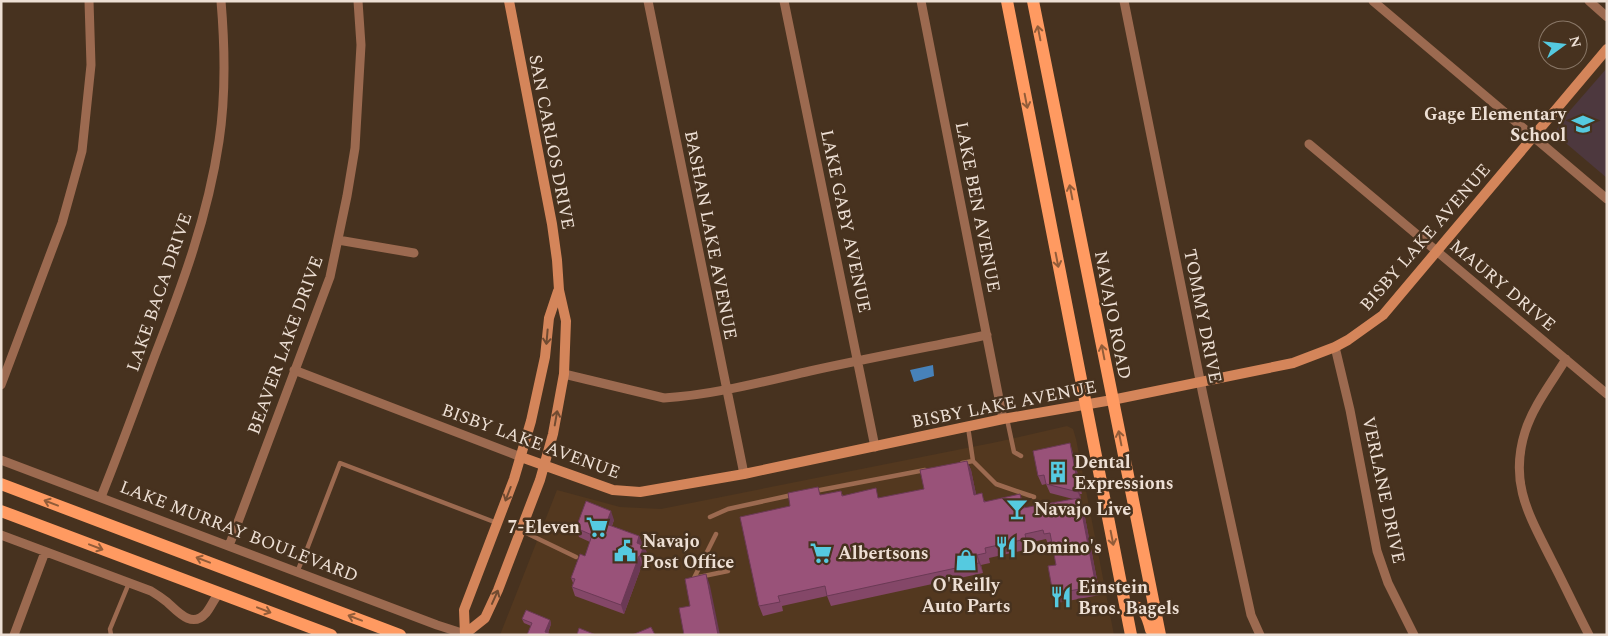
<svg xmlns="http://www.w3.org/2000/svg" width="1608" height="636" font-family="Spectral,serif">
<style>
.built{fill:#53381f}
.education{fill:#4d383e}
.water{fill:#4782ba}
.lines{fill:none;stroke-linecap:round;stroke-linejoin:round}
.lane{stroke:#9c6a50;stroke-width:4.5}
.street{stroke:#9c6a50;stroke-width:9}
.secondary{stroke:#d4855a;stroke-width:10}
.primary{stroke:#ff9a61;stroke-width:12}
.wall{fill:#844768}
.shaded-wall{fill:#6b3955}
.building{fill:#995279;stroke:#6b3955}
.oneway{stroke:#915c39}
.oneway2{stroke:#714b31}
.labels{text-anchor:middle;stroke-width:5;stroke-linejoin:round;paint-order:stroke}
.poi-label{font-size:18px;font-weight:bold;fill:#eddfd4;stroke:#47321f;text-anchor:start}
.street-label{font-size:18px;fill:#eddfd4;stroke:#47321f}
</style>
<rect width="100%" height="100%" fill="#47321f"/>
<!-- built -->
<path class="built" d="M1067,426L1073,429L1076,439L1114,635H500L557,490L620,507L661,509L997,442Z"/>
<!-- education -->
<path class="education" d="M1607,68V178L1561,139L1557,130L1560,122Z"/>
<!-- water -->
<path class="water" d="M933,365L934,376L914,382L910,370Z"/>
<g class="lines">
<!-- lane -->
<path class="lane" d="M1007,419L1014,452L1021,456
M973,461L996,484L1034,497
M962,463L973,461L968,427
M815,491L925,470
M710,517L728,509L792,495
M522,531L576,557
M716,534L694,578L728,571
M297,572L307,549L340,463L497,523
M111,635L110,629L129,583"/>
<!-- street -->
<path class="street" d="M648,1L744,474
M784,1L875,447
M921,1L1003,419
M1124,1L1203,395L1251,615L1260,635
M1373,1L1607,199
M1589,1L1607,17
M1309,144L1607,394
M338,240L414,253
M1335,347L1350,410L1377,551L1388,583L1414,635
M1566,359C1552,382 1533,406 1525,432C1509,483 1529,515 1551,559C1564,584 1576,610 1589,635
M294,370L521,457
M564,374L664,398C713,395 762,382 810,371C869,358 928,347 987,335
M1,385L62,223L82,151L91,65L89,1
M1,460L437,625L465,634
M101,497C120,450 137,403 155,355C182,286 208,216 219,141C226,95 225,48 221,1
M1,535L151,591C156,594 162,598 167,602C178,612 192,629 206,613C211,607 214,599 219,593
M229,546L330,277L347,196L355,148L361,45L358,1
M14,635L45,552"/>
<!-- secondary -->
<path class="secondary" d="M521,457L613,490L640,492L744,474L1003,419L1112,400L1293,363L1335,347L1348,340L1383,315L1607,49
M465,634L485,618L498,590L540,480L553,434L564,374L566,321L559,290L557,260L552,224L509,1
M465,635L464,610L514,479L531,421L545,357L549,318L558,291"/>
<!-- primary -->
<path class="primary" d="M1007,1L1131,635
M1033,1L1160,635
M1,484L400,635
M1,511L331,635
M1126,606C1144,606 1147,613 1151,630"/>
</g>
<!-- wall -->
<path class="wall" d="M1073,453L1082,494H1080L1081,501H1080L1083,507L1100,595L1057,603L1053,594L1056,565L1052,543L1048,544L1046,539L1028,543L1029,549L989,558L990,563L981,565L983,573L831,606L827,596L782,606L783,611L763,616L759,606L790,506L821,495L841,491L843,496L880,498L924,489L967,461L971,470L976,494L985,501L1024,504L1025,508L1073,499L1050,493L1046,484L1042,485L1038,476Z
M614,520L612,526L639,536L643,545L648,555L644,566L642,565L624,614L575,596L572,587L573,583L571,578L585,556L590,542L579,537L576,528Z
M522,619L550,620L551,624L548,633H549L550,635H527L531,626L524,623Z"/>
<!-- shaded-wall -->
<path class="shaded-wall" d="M1070,443L1073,453L1082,494L1078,485Z
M967,461L971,470L978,504L974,495Z
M1077,485L1080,494L1081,501L1078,492Z
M1020,494L1024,504L1027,518L1023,508Z
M1079,498L1083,507L1100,595L1096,586Z
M611,511L614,520L609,533L606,524Z
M639,536L643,545L637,543Z
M644,546L648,555L644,566L640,556Z
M977,555L981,565L983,573L979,563Z
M639,556L642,565L624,614L621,605Z
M706,574L710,586L720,635H718Z
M550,620L551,624L547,635L545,632Z"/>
<!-- building -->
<path class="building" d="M1070,443L1078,485H1077L1078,492L1046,484L1044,475L1038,476L1033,451Z
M967,461L974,495L982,493L984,502L1020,494L1023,508L1079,498L1096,586L1053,594L1048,566L1056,565L1050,533L1044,534L1043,530L1025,534L1026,539L985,548L986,553L977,555L979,563L827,596L825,586L778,596L780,602L759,606L740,517L790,506L788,493L818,487L820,495L841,491L842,496L876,488L878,498L924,489L920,470Z
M586,501L611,511L606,524L639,536L637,543L644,546L640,556H639L621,605L572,587L575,579L571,578L580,554L585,556L592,535L576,528Z
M706,574L718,635H684L679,608L690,606L685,579Z
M526,610L550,620L545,632L549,633V635H527L532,623L522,619Z
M651,627L655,635H632Z
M579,628L596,635H577Z"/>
<!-- one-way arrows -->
<defs><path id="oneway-shaft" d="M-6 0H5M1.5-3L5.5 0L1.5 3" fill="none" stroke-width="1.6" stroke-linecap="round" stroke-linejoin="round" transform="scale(1.25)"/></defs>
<g class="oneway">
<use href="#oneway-shaft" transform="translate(1039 33) rotate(-101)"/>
<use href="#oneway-shaft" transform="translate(1026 101) rotate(79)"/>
<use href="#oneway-shaft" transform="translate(1071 192) rotate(-101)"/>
<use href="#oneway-shaft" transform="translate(1057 260) rotate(79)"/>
<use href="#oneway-shaft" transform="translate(1103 352) rotate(-101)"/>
<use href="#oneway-shaft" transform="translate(1120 438) rotate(-101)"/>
<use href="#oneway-shaft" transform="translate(51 503) rotate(-159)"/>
<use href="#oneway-shaft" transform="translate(1112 538) rotate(79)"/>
<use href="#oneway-shaft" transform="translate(96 547) rotate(21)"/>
<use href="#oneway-shaft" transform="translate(203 560) rotate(-159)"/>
<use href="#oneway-shaft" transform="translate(264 610) rotate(21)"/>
<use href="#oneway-shaft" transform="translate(355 618) rotate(-159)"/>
</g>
<g class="oneway2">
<use href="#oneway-shaft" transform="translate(547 337) rotate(95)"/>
<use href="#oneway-shaft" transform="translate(556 418) rotate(-80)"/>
<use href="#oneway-shaft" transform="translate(508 494) rotate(111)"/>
<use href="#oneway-shaft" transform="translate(495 597) rotate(-66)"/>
</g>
<!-- icons -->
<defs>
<g id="school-bare" transform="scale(1.725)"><path d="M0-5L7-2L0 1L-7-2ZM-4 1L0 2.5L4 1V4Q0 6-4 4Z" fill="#55cae0" stroke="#47321f" stroke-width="2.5" paint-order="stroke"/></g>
<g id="building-bare" transform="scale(1.725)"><path d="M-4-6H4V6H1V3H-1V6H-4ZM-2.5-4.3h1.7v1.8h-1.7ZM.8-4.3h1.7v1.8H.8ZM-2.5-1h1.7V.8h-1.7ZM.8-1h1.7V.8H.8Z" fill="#55cae0" stroke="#47321f" stroke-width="2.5" paint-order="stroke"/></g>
<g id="bar-bare" transform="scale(1.725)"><path d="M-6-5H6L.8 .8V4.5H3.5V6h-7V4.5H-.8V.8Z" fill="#55cae0" stroke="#47321f" stroke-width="2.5" paint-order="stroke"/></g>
<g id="supermarket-bare" transform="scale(1.725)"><path d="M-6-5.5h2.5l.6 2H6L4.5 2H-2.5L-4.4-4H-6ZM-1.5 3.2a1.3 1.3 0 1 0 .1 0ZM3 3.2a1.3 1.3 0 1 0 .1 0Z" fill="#55cae0" stroke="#47321f" stroke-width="2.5" paint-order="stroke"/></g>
<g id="restaurant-bare" transform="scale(1.725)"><path d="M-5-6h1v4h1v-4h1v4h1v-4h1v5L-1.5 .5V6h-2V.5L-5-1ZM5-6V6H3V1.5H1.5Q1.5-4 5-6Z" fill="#55cae0" stroke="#47321f" stroke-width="2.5" paint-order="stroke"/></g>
<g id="civic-bare" transform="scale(1.725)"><path d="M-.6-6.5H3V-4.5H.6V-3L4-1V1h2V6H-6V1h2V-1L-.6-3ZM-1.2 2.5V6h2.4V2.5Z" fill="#55cae0" stroke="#47321f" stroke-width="2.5" paint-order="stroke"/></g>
<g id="shop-bare" transform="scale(1.725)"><path d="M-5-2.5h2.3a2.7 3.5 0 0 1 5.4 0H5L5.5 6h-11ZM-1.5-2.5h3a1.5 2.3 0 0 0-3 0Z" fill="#55cae0" stroke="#47321f" stroke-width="2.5" paint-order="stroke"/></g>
</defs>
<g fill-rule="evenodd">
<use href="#school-bare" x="1583" y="124"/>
<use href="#building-bare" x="1058" y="472"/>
<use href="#bar-bare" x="1017" y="509"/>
<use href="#supermarket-bare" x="597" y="527"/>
<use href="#restaurant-bare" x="1006" y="547"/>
<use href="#civic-bare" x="625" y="551"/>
<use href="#supermarket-bare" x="821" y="553"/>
<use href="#shop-bare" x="966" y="560"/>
<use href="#restaurant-bare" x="1061" y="597"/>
</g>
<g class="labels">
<!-- poi labels -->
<g class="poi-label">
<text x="1566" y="120" text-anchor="end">Gage Elementary<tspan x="1566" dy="21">School</tspan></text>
<text x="1074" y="468">Dental<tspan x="1074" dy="21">Expressions</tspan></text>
<text x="1034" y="515">Navajo Live</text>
<text x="580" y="533" text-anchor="end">7-Eleven</text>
<text x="642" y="547">Navajo<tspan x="642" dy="21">Post Office</tspan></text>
<text x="1022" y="553">Domino's</text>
<text x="838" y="559">Albertsons</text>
<text x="966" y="591" text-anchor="middle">O'Reilly<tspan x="966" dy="21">Auto Parts</tspan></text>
<text x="1078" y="593">Einstein<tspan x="1078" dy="21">Bros. Bagels</tspan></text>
</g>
<!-- street labels -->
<g class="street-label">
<text transform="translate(552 142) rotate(79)" y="6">SAN CARLOS DRIVE</text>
<text transform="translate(978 207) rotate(79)" y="6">LAKE BEN AVENUE</text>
<text transform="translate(846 221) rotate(78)" y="6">LAKE GABY AVENUE</text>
<text transform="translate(711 235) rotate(79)" y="6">BASHAN LAKE AVENUE</text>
<text transform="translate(1425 237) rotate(-49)" y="6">BISBY LAKE AVENUE</text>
<text transform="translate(1503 285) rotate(40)" y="6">MAURY DRIVE</text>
<text transform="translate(159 292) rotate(-71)" y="6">LAKE BACA DRIVE</text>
<text transform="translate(1113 315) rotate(79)" y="6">NAVAJO ROAD</text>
<text transform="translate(1203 316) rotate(79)" y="6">TOMMY DRIVE</text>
<text transform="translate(285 345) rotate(-70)" y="6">BEAVER LAKE DRIVE</text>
<text transform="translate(1004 404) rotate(-11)" y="6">BISBY LAKE AVENUE</text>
<text transform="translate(531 441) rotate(20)" y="6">BISBY LAKE AVENUE</text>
<text transform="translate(1384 490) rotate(78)" y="6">VERLANE DRIVE</text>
<text transform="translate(239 531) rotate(21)" y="6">LAKE MURRAY BOULEVARD</text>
</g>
</g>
<!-- border -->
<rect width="1608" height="636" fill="none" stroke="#eddfd4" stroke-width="5"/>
<!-- north arrow -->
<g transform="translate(1563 45) rotate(75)"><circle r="24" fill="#47321f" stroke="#897767"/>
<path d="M0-4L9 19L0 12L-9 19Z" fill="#55cae0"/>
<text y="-8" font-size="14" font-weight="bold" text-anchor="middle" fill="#eddfd4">N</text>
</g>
</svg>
